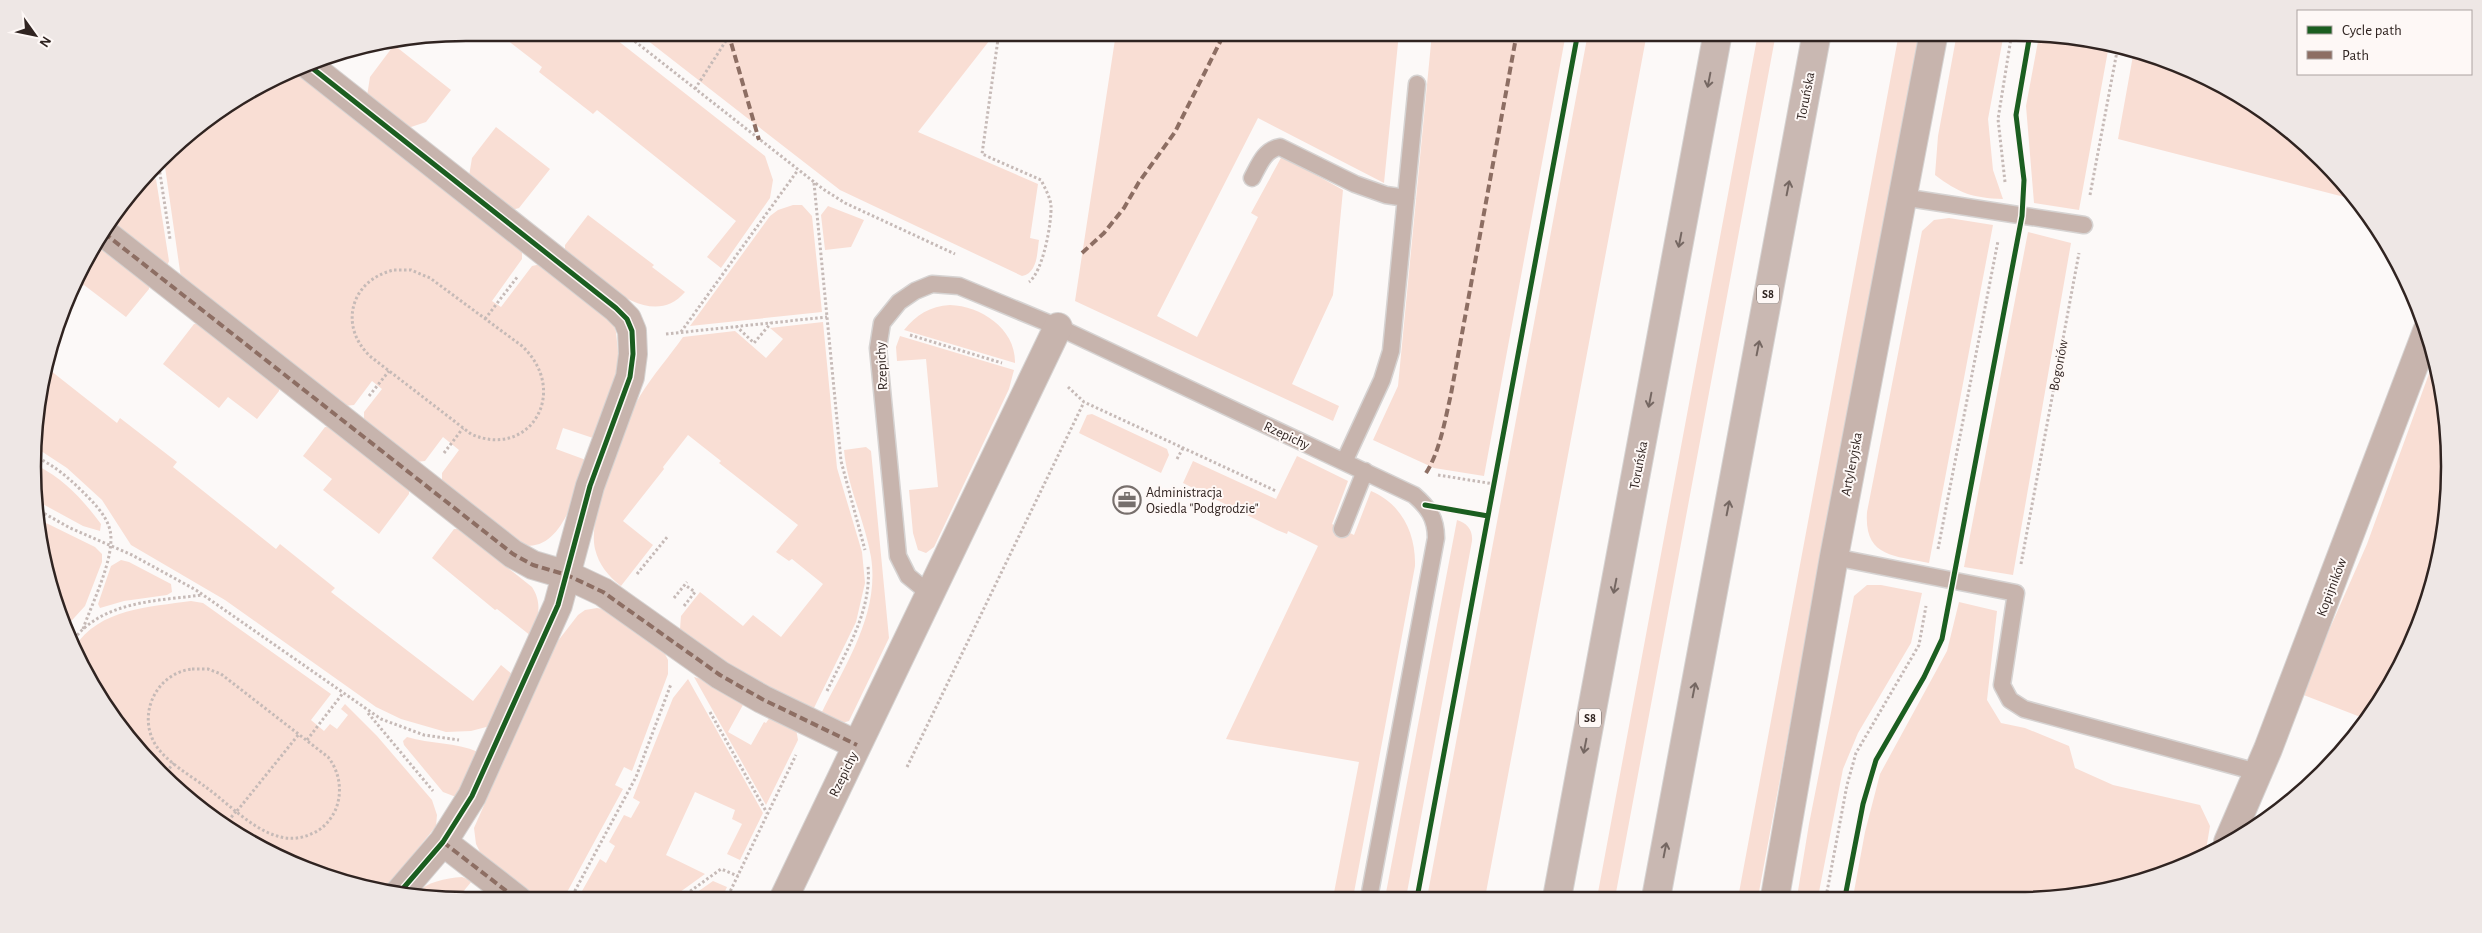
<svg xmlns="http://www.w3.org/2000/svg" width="2482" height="933" font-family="'Alegreya Sans',sans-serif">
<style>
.green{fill:#f9ded4}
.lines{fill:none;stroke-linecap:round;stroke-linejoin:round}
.service-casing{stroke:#d6d3d2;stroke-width:19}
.minor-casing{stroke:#d6d3d2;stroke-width:30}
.motorway-casing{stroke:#d6d3d2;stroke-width:30}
.path{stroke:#c6bab7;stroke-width:3;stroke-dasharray:2.5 2.5;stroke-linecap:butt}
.service{stroke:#c7b4ad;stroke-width:16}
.minor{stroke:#c7b4ad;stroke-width:28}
.motorway{stroke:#c9b8b2;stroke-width:28}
.quiet{stroke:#8d6e63;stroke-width:4;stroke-dasharray:8 4;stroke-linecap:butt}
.cycleway-casing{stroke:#fef8f6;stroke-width:8}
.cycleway{stroke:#1b5e20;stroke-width:5}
.oneway{stroke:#756762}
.labels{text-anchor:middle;stroke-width:4;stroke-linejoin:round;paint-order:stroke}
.shield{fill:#fef8f6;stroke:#6e6461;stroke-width:1}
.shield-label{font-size:12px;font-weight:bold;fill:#302421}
.street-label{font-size:14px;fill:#302421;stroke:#fef8f6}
.poi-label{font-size:14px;fill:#302421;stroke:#fef8f6;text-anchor:start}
.rim{fill:none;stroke:#302421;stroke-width:2.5}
</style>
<rect width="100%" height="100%" fill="#fcf9f8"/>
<!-- green -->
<path class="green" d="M498,33H608L765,156L773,180L770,198L721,268L707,257L736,221L597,110L593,114L539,72L542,67Z
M638,33H988L993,36L918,132L1038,184L1030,238L1039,240C1037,252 1038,273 1022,276L840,190Z
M1116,33H1399L1384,183L1258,118L1157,316L1197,337L1258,217L1251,213L1282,156L1343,190L1333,295L1292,384L1339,406L1333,421L1075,301Z
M1432,33H1566L1484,476L1434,468L1373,440L1398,386Z
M1588,33H1647L1485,898H1427Z
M1758,33H1776L1615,898H1597Z
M1899,33H1919L1758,897L1738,898Z
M1957,33H2004L1988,119L1993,170L2003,199C1972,198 1959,193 1935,175L1938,136Z
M2039,36L2109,45L2079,210L2034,203L2026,106Z
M394,45L451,90L426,122L408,128L367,96L370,77Z
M2134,50L2208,77L2280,122L2342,181L2356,200L2118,139Z
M294,70L522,249V259L492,301L501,307L532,266L541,264L613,323L616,332L620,372L593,438L563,428L556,449L586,460C578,486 563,553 523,545L442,483V473L459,450L443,437L425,461L416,462L364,422V412L382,389L372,381L354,405L344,406L181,278L164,160C198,119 246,92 294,70Z
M496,127L550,169L519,208L512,210L469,176L472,158Z
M156,179L169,261L167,266L112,223L147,181Z
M793,205H802L812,216L822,312L690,326L770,216L778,210Z
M828,206L864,220L851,247L825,250L821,215Z
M588,215L654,265L652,267L685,292C649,334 594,274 565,252V245Z
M1949,218L1993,225L1929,563C1893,555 1864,557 1867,512L1922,231L1934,220Z
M2028,232L2071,243L2013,575L1964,567Z
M95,244L149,286V289L126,317L84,285L82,286L76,281Z
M950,305C981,306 1016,329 1015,363L904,330C916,315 930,306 950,305Z
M823,322L837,468L862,552L865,583L856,622L813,710C786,697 694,652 680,629L681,616L700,592L743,626L753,615L781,637L823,584L792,559L789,561L776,552L798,525L719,463L721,461L688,435L663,467L664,469L623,521L653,545L621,586C608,576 599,565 595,549C587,515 622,427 640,396C652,376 669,357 683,337L735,331L766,358L783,339L770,328Z
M194,324H198L279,388V391L257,419L228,397L219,408L163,364Z
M900,336L1014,370L1009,389L934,547L926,553L918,550L913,533L909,490L938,487L926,359L897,361L896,347Z
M2434,360L2446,410L2449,495L2435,579L2391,684L2363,718L2301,694L2367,544Z
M46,367L117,423L120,418L177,462L173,467L276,549L280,544L335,588L331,592L473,701L501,665L513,675L490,726L471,731L446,732L401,719L376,707L225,600L131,545L102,500L67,468L38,449L36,410Z
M1092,414L1167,449L1169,455L1161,473L1079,433L1087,415Z
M325,427H329L409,490V494L379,534L323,490L332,479L303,456Z
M866,447L871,451L889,638L849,721L842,723L821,714C845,665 880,614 871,557C865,521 847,486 844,450Z
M1297,456L1348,481L1332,524L1354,535L1371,491C1402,504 1416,534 1415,566L1353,898H1333L1359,762L1226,739L1318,546L1288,531L1287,534L1277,530L1183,483L1193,461L1276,499Z
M38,466C64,479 84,501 101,524L100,531L83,526L39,502Z
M40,520L95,547L102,554V562L85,606L64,629L41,551Z
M1457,520C1467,523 1473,530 1472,541L1406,898H1385Z
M454,529H459L532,587C543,604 538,618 531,636L497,609L495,610L432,558Z
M121,560L129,562L171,584L172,592L167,595L124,601L100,608L98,604L111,566Z
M1867,585H1881L1922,593L1911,643L1858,733L1843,769L1818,897H1797L1809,824L1854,596Z
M191,601L203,603L331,694L311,720L324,731L330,724L337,729L348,715L341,709L345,704L377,736L432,800L437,815L436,826L385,890L354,886L349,882L348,883L274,856L203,811L105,707L74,648C99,608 150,607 191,601Z
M1959,602L1997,611L1987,700L2001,723L2025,728L2069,746L2075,768L2113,785L2200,805L2210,826L2205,856L2072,897H1853L1865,832L1880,774L1947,651Z
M597,608L607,610L663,650L668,660V674L632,771L624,767L615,785L623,789L565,896L538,900L482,856L476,844L474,828L554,646L578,615L585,610Z
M694,677L705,680L744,703L728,732L751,745L764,722L766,723L770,717L796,729L798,740L766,805Z
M688,679L763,813L740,860L727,854L742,824L732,819L735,810L695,792L666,855L705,874L669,900H577L600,859L606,863L615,846L609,842L624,815L631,818L640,802L633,798L673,698Z
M407,737C430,744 456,742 478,752L456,797L443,792L404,745L403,741Z
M462,877L472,881L457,899L415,894C427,882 445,878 462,877Z
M713,881L727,887L721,900H686Z"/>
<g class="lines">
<!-- service casing -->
<g class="service-casing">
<path id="service" d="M1252,178C1259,165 1264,150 1280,147L1355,184L1386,195L1406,198
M1902,197L2084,225
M1344,462L1382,380L1391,351L1417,84
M1342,529L1365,471
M1834,557L2016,593L2002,685L2010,700L2024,709L2257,772
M930,594L908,576L898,556L878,348L882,323L899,302L915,291L932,284L959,286L1058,327L1414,495C1428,507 1436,518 1436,538L1369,898"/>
</g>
<!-- minor casing -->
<g class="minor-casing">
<path id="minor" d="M307,64L616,308L627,319L632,331L633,354L630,377L590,486L558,605L472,796L443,842L400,892
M104,233L513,554L533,565L567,575L603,592L720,675L762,699L857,745
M443,842L518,900
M2228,842L2268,749L2427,331
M1775,897L1834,557L1934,32
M783,900L1058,327"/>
</g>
<!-- motorway casing -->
<g class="motorway-casing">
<path id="motorway" d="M1557,898L1718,32
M1656,898L1817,32"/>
</g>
<!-- path -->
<path class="path" d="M623,32L823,189L845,203L955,254
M999,32L982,154L1041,180C1045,188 1050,197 1051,205C1052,222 1043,272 1029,282
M695,89L729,36
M159,167L170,239
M2005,182L1998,119L2012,32
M814,183L841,461L865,550
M2090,195L2118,46
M394,270H411L430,278L522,346C571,392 529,460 471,434L371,357C338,327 350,280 394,270Z
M485,319L518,276
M736,326L754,343L771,323
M681,332L798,170
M666,334L827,317
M910,335L1002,363
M1068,387L1084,402L1276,491
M369,396L389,371
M444,453L463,428
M38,458C55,466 70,479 84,493C94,503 106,515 110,530C116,556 92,603 83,629
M1177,459L1183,448
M1438,475L1494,484
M40,511L70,528L132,555L196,590L381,719L424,735L459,740
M1938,549L1998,241
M2021,564L2079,253
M637,574L668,536
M674,598L687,582
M684,606L695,592L685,585
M71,643C100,601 156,601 202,595
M192,669H208L221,674L328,757C340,772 343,793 335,811C330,821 322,830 311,834C272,852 236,809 207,788C190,775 166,762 155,744C137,713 157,673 192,669Z
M827,691C846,651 872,611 868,566
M710,712L767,813
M368,713L433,791
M307,740L343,693
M907,767L1084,402
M166,772L174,763
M237,811L299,734
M225,825L237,810
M1826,897L1847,785L1856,753L1919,645L1926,606
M570,900L636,777L671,684
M678,900L721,869L738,876
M726,900L796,755"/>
<!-- service -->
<use href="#service" class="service"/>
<!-- minor -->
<use href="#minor" class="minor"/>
<!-- motorway -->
<use href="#motorway" class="motorway"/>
<!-- quiet -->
<path class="quiet" d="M728,32L759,140
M104,233L513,554L533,565L567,575L603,592L720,675L762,699L857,745
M1082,253L1104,233L1124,208L1139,182L1175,132L1225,32
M1426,473C1440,451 1445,420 1451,394L1517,32
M443,842L518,900"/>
<!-- cycleway casing -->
<g class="cycleway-casing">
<path id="cycleway" d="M307,64L616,308L627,319L632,331L633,354L630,377L590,486L558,605L472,796L443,842L400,892
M1425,505L1488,516
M1845,897L1863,804L1876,760L1924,677L1942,639L2022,216L2024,180L2016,115L2030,34
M1417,898L1578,32"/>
</g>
<!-- cycleway -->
<use href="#cycleway" class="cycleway"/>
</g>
<!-- one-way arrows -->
<defs><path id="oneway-shaft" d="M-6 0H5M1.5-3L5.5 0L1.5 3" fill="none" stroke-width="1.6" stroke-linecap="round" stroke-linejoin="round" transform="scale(1.25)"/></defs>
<g class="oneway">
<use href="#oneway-shaft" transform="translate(1709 80) rotate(101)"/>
<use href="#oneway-shaft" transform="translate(1788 188) rotate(-79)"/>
<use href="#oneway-shaft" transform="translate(1680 240) rotate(101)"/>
<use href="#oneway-shaft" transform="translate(1758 348) rotate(-79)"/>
<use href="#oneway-shaft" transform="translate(1650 400) rotate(101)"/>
<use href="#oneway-shaft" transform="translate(1728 508) rotate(-79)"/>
<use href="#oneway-shaft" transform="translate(1615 586) rotate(101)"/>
<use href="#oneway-shaft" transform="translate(1694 690) rotate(-79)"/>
<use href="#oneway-shaft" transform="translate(1585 746) rotate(101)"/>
<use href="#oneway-shaft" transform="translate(1665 850) rotate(-79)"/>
</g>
<!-- icons -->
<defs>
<g id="office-ring" transform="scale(1.4375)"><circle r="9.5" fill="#fef8f6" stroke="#776f6c" stroke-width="1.5"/><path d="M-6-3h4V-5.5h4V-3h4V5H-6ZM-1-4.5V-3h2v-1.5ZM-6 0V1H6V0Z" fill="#776f6c"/></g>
</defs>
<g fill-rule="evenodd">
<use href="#office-ring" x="1127" y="500"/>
</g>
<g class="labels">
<!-- shield labels -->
<g class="shield">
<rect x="1757" y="284.5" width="22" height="19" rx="4"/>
<rect x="1579" y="708.5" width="22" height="19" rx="4"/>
</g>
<g class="shield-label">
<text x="1768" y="298">S8</text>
<text x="1590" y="722">S8</text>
</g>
<!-- street labels -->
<g class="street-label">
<text transform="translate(1805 96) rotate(-79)" y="5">Toruńska</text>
<text transform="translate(2058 365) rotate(-79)" y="5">Bogoriów</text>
<text transform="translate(881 366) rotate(-93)" y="5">Rzepichy</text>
<text transform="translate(1287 435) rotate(25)" y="5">Rzepichy</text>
<text transform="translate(1851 464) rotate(-79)" y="5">Artyleryjska</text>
<text transform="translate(1638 465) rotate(-79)" y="5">Toruńska</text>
<text transform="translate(2331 587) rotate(-69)" y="5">Kopijników</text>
<text transform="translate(843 774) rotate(-64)" y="5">Rzepichy</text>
</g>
<!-- poi labels -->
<g class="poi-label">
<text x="1146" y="497">Administracja<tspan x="1146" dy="16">Osiedla "Podgrodzie"</tspan></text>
</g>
</g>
<!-- crop -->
<path d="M0 0H2482V933H0ZM466 41H2016A425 425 0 0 1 2441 466V467A425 425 0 0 1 2016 892H466A425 425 0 0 1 41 467V466A425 425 0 0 1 466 41Z" fill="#eee7e5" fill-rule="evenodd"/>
<path class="rim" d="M466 41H2016A425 425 0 0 1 2441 466V467A425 425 0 0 1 2016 892H466A425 425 0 0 1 41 467V466A425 425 0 0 1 466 41Z"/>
<!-- legend -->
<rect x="2297" y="10" width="175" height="65" fill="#fef8f6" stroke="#aca3a1"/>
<rect x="2307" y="26" width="25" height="8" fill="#1b5e20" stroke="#aca3a1"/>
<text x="2342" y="35" font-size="15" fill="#302421">Cycle path</text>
<rect x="2307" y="51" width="25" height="8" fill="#8d6e63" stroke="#aca3a1"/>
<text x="2342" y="60" font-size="15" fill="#302421">Path</text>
<!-- north arrow -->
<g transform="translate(35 35) rotate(123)" stroke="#fef8f6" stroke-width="4" paint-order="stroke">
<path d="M0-4L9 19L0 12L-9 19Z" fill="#302421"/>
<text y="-8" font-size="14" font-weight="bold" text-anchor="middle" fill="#302421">N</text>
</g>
</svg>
